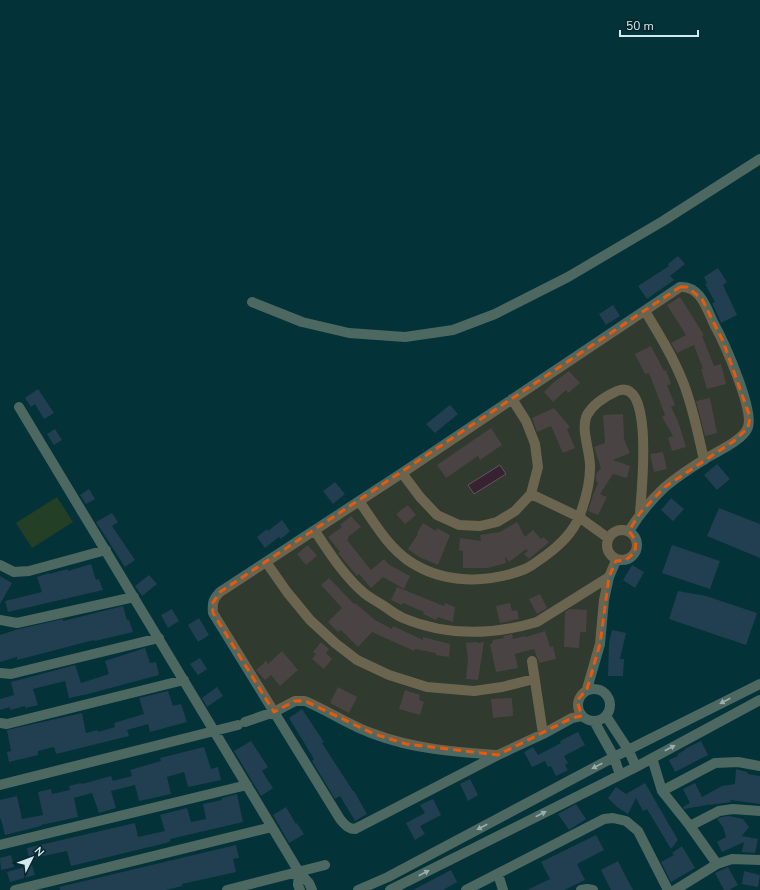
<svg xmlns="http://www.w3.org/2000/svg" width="760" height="890" font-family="'Nunito Sans',sans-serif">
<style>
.green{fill:#234026}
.water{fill:#0b153b;stroke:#475570}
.building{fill:#223f52}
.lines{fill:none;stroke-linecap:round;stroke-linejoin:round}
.minor{stroke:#4d6861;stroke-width:10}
.oneway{fill:#97afae}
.marked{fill:#e8590c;fill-opacity:0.2;stroke:#e8590c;stroke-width:3;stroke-dasharray:8 5;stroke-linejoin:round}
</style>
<rect width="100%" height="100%" fill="#033238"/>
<!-- green -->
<path class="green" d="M57,497L73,522L32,548L16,523Z"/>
<!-- water -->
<path class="water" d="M500,465L506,474L474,494L468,485Z"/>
<!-- building -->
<path class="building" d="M678,256L685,264L670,276L674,280L647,299L638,286L669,266L668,264Z
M718,268L727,282L723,285L737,315L721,323L712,303L715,302L705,284L707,283L704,277Z
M680,297L704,335L702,336L714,366L721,364L726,384L707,389L701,369H703L694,345L677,353L671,343L686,335L667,305Z
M613,305L620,316L606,325L599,314Z
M651,346L664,371L666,370L671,384L667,385L675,405L671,407L678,421L686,447L672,451L668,438L673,436L662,417L665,415L649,373L645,374L635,354Z
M569,371L580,383L568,393L566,390L553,402L544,392L553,383Z
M38,389L54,413L44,419L35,404L31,407L25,398Z
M710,398L717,433L705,436L696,401Z
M450,405L458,414L435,433L426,424Z
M554,408L570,427L567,429L575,448L563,453L551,426L537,432L532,418Z
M623,414L624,439L630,453L613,460L630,466L627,478L613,474L600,494L607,497L598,515L588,511L593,495L598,483L596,481V474L601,468L594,447L605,443L603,415Z
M491,428L502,445L480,460L478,456L446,478L437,465Z
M55,429L62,440L54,445L47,434Z
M663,452L667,469L654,472L650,454Z
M717,464L730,479L717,490L704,475Z
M335,482L345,494L333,504L323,491Z
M89,489L95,499L86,504L80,495Z
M671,498L684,509L673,521L661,510Z
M408,505L416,515L405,524L396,514Z
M719,508L760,524V558L707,536Z
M112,513L118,522L112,526L135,560L125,567L96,522Z
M351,516L361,527L348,537L349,538L347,540L371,570L384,559L388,564L410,576L404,589L383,577L371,588L359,574L357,576L338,553L340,552L328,537L342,527L340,525Z
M282,520L290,531L281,539L279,537L265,548L257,537L267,529L268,531Z
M517,522L525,537L533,530L541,539L543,537L549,542L529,559L524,554L528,551L526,549L509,562L506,557H505L506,563L488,568H463V551L459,550L460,538L481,541L480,535L500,532Z
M423,523L436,531L437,528L450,535L438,565L419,557L408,549L418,534L417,533Z
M308,545L317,556L306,565L297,554Z
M672,545L720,561L710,589L662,573Z
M91,564L96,580L99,579L103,590L8,612L5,601L42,592L37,577L49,573V574L68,569V571Z
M632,565L644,572L635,588L623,580Z
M149,575L157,584L142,596L135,586Z
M0,576L12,583L0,604Z
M329,578L354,604L355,603L375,620L392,629L393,626L423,640V637L450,644L449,657L436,655V653L415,649L414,651L372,632L358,647L341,630L338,632L328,622L342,608L321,585Z
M397,587L444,606L445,603L455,607L453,622L438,617L436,620L423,614L424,612L403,603L402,605L391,600Z
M678,591L706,596L757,613L746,645L669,619Z
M540,594L547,608L537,614L529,599Z
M510,603L512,611L517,610L519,619L500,623L496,606Z
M123,606L127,620H129L133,632L95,641L94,640L17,660V657L0,662V635L19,629L63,619V621Z
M172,609L179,621L168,628L161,615Z
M570,609L587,610L586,632H580L579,648L564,647L565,612Z
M199,618L209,635L198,642L188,625Z
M612,630L626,633L620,659H624L623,676H608L609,643Z
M545,631L550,647L553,646L556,659L539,663L534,649L515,654L518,668L496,672L490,644H492L493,640L504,638L503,636L512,634L513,639L525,636L526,637Z
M321,642L329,649L326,653L332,659L324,669L312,659L316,654L313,652Z
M477,642L478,643L484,642L478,680L466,679L468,659L466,643Z
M145,648L150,663L156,662L159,675L88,694L69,698L65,681L33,689L38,705L25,708V706L10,710V707L0,710V699L14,695L11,682L75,665L81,683L109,674L105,661Z
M282,651L298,670L280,686L271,675L265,680L256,670L266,661L268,664Z
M200,658L207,669L198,675L190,664Z
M217,687L223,696L207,707L202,698Z
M338,687L357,697L349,713L330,703Z
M405,690L420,695L419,700L424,702L420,715L399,709Z
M168,691L173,706L181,704L187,722L150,732L148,724L127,730L129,736L56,754L54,747L38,751V755L9,762L7,752L11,751L7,730L82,713L86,733L98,730V732L115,727L114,723L144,714L139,698Z
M512,698L513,716L493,718L491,699Z
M302,709L324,742L322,743L353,791H354L367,814L355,821L340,796L335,799L312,761L314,759L289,718Z
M578,732L585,745L564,756L568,763L565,765L568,770L556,776L551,766L548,767L545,761L532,767L524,752L533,747L538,755L561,743L560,741Z
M251,741L268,767L262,771L273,788L261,796L234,751Z
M701,741L708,755L675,772L669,760L678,756V754L685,750V749Z
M204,747L211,769L218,767L221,780L188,787L184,772L167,777L171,794L139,801L135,785L111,791L116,808L99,813L92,793L74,798L78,817L41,825V826L5,835L1,819H0V800L17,796L22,819L43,815L38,792L51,789L52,794L70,790L69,786L81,783L82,784L111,776L113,781L132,776L130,770L161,761L160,758Z
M736,769L747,772L748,774L760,776V804L730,800L731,802L709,805L708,804L707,805L684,809L683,807L690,803L683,789L695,783L702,797L722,786L735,784Z
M470,779L478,795L468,801L460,784Z
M645,783L678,840L671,849L647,809L643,811L636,798L628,814L617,807L608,798L616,787L626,794Z
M237,794L243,822L183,836L170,839V842L71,866L67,851L29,859L27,848L135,823L138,837L165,831L160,815L187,808L191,822L206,819L203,804L222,800V798Z
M433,799L441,815L420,826L425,834L415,840L406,823L425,813L420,805Z
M576,804L586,819L569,830L558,814Z
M286,807L296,824L297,823L304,834L289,843L273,815Z
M729,816L743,819L749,827L742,836L758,839L755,853L742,852L744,842L722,852L717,842L726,837L723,827L717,819L721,817Z
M596,835L604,850L577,864L585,880L564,890H527L550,879L541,862Z
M236,845L239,858L233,859L236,872L182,884V886L166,890H60L59,887Z
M682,846L695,868L671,882L661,862L674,855L672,853Z
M11,855L14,867L1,870L0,858Z
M618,861L625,875L633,890H611L601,870Z
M32,865L35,875L10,882L7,872Z
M728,867L738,885L729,890H724L715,873Z
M451,870L457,882L443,890H413Z
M744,871L760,875L758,887L742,884Z"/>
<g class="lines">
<!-- minor -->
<path class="minor" d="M252,302L302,322L349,333L405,337L453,330L495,314L568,277L663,221L760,159
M645,311C659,334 673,357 683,382C693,407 698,434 704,460
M19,407L299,872L309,883L312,890
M402,473L420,497L437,515L459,525L480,526L497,522L515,511L531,494L538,467L535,444L526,421L512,399
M531,494L579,517L608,538
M359,501C374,522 387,546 409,561C443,584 488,584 525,569C532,566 539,560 545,556C560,545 573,533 580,515C585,501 590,484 590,468C591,453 580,429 587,415C593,404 606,396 617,391C655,375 641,496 640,513
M607 545a15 15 0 1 1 30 0a15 15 0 1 1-30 0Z
M315,531C329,552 344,576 364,593C370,598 378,602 384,606C390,610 396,615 403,618C446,636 493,635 537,622L609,577
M266,562L287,592L310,620L335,643L357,660L389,675L427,687L474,691L502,687L534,679
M0,565L14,572L29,571L106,550
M0,620L17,623L134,597
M532,661L543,734L572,718L582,716
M0,673L11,674L159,638
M578 705a16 16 0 1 1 32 0a16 16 0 1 1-32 0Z
M587,689L600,644L604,600L609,577L615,563V558
M606,716L629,751L636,767
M594,721L614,757L620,775
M245,722L274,712L295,701H305C329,711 350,726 374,734C413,749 456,752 497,755
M0,723L7,724L184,680
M543,734L498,755L355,829C348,829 344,824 340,819L213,613C212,603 213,599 220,592L402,473L680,287C700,285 707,309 714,324C724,342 754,409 748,427C744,440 716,452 705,459C692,467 677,477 665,487C651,500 639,515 629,531
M652,758L662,791L690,826L717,864
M0,785L238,725
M662,791L715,763L738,762L760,766
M690,826L719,811L733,809L760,811
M0,845L247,785
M299,872L298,885L300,890
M498,874L503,890
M15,890L272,827
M227,890L325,865
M358,890L388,877L614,757L760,684
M390,890L636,767L760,700
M466,890L604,819L613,818L626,821L638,831L668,890
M581,890L587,889L593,890
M675,890L717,864L732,859L760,860"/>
</g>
<!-- one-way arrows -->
<defs><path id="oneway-solid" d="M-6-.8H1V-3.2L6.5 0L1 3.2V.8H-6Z"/></defs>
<g class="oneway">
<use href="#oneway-solid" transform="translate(725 701) rotate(153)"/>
<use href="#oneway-solid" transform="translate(670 748) rotate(-28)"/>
<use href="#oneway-solid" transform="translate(597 766) rotate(152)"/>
<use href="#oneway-solid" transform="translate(541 814) rotate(-27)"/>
<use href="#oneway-solid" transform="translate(482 827) rotate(152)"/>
<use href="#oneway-solid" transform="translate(424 873) rotate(-27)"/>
</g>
<!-- marked area -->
<path class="marked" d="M680,287H687L702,299L723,341L750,417L748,428L734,441L665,487L640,513L629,531L636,541L635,552L626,560L616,561L609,577L600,644L587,689L577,701L582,716L572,718L498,755L406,744L374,734L305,701H295L274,712L213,613L212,604L220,592Z"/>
<!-- north arrow -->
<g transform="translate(32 858) rotate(48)" stroke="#06272c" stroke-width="3" paint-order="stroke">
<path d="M0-3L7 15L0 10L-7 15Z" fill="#d3e9ed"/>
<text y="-6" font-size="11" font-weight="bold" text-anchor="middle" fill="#d3e9ed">N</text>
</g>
<!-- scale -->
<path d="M620 30v6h78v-6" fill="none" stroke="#d3e9ed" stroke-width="2"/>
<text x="626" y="30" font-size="12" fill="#d3e9ed" stroke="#06272c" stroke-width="3" paint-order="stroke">50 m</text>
</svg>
